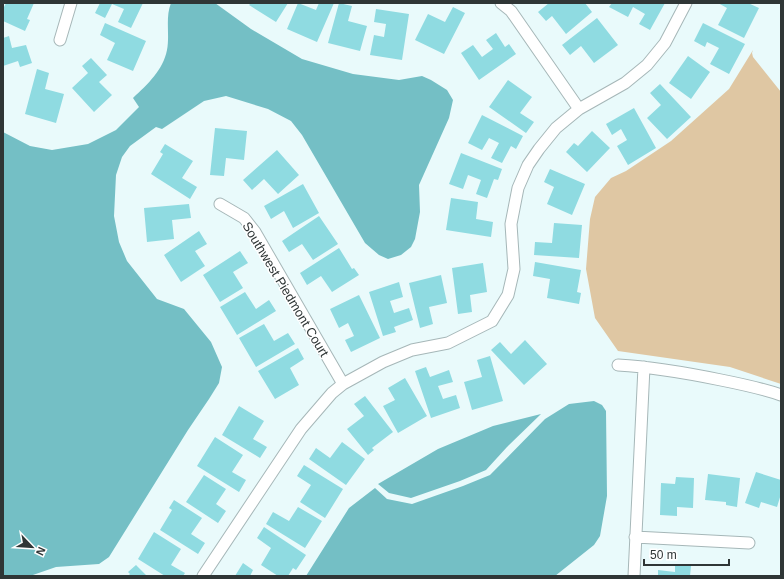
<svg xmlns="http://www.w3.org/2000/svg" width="784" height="579" font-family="Arial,sans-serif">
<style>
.green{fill:#dfc7a3}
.water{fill:#74bfc5}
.building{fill:#8fdbe1}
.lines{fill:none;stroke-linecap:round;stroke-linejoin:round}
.street-casing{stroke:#a6b7b8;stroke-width:13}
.street{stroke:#fff;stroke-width:11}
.labels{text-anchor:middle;stroke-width:3;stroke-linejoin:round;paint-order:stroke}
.street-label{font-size:13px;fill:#2f3636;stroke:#fff}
</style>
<rect width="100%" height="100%" fill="#e9fafb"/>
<!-- green -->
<path class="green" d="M753,50L752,53L753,57L781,92V384L730,367L618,351L595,318L586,269L590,219L595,197L611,178L626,171L671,141L729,89Z"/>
<!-- water -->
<path class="water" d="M171,3H215L251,29L302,59L353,74L399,80L422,76L431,80L447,90L453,100L449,118L419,185L420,212L415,239L411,247L401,255L388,259L379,255L365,243L302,135L291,121L268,109L226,96L204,101L162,129L156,127L130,146L122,157L116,175L114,216L119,242L127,261L157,299L184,309L211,342L222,367L219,383L209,399L188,430L109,557L99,564L56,567L30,576H3V132L30,146L52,150L88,144L116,130L139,107L133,98C148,84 163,70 167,50C170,34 165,18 171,3Z
M594,401L602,405L606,411L607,496L600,536L594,545L555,576H306L349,508L375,488L387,499L412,504L463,486L490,475L545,419L569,404Z
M541,414L507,447L486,470L460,481L411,498L389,493L378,484L438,449L493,426Z"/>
<!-- building -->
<path class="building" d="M6,3H34L27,19L30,20L25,31L3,21V9Z
M100,3H143L131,28L118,22L124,9L112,4L105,18L95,13Z
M251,3H288L276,22L249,5Z
M298,3L316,10L319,3H334L317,42L287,29Z
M339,3L352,6L348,21L367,26L360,51L328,43Z
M549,3H562L563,4L565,3H585L592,12L566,34L552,16L546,21L538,12Z
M612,3H665L650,30L639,24L645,14L633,7L628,17L609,7Z
M718,3H748L759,8L744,38L718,25L727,8Z
M453,7L465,13L444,54L415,40L428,14L445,22Z
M376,9L409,14L402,60L370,55L374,35L384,37L386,24L374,22Z
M597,18L618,45L594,63L581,46L570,55L562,45Z
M105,23L146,41L133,71L107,60L115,43L100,35Z
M703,23L745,44L729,74L710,64L719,48L707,42L705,47L694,41Z
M496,33L505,47L509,44L516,54L479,80L461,53L473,45L482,57L493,49L486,40Z
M9,36L12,48L26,45L32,63L20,67L18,61L3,66V38Z
M688,56L710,72L691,99L669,83Z
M91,58L107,75L99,82L112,95L94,112L72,88L88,73L82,66Z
M37,69L49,73L45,89L64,94L56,123L25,114Z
M508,80L532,97L520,113L534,122L526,133L489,107Z
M660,84L691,117L667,139L647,118L661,105L650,93Z
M634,108L656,148L628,165L617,146L627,140L621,129L612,135L606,124Z
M482,115L523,136L516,149L511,146L502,163L491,158L499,143L489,138L482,150L468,143Z
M215,128L247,131L244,160L226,158L224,176L210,175Z
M592,131L610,148L587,172L566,152L574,143L578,146Z
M165,144L193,161L182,178L197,187L190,199L151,174L163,154L160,152Z
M277,150L299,175L278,194L264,179L252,190L243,180Z
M461,153L502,169L498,180L494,179L487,198L476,194L481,180L468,175L463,189L449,184Z
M550,169L585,184L572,215L547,204L554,187L544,182Z
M303,184L319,213L293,228L284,211L271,219L264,206Z
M451,198L478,202L476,219L493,222L491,237L446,230Z
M189,204L191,218L172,220L174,239L147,242L144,208Z
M319,216L338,244L313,260L302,244L289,252L282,241Z
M554,223L582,225L579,258L534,255L535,242L552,243Z
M199,231L207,244L195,251L205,266L181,282L164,255Z
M339,248L352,269L354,268L359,275L332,292L321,276L307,285L300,273Z
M240,251L248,263L233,272L243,288L220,302L203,275Z
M535,262L581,270L577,292L581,293L579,304L547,298L550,279L533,276Z
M483,263L487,292L470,295L472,312L458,314L452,268Z
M441,275L447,303L429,307L433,324L420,328L409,283Z
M399,282L403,297L390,301L394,313L409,308L413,320L394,327L396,332L383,336L369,292Z
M245,292L256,309L269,300L276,311L237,335L220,307Z
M359,295L380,338L351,352L345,340L354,336L348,323L339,328L330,309Z
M264,324L274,341L288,333L295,344L256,367L239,338Z
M525,340L547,364L524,385L491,350L500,342L511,354Z
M298,348L304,359L290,368L299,385L275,399L258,371Z
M490,356L503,401L472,410L464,382L482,377L477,360Z
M426,367L430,377L449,370L453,382L438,386L443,399L456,395L460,408L431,418L415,371Z
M405,378L427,416L398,433L383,406L395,400L388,388Z
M365,396L393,432L372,448L374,450L368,455L347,429L364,416L354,404Z
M239,406L264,421L253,439L267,447L260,458L222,435Z
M215,437L243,455L232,472L246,480L239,492L197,466Z
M342,442L365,459L346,485L309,459L316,448L330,458Z
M304,465L343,489L325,518L300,502L311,485L297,476Z
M756,472L781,480V494L777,507L761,502L759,508L745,503Z
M708,474L740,478L737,507L726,505V502L705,500Z
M204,475L226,489L216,504L226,511L218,523L186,502Z
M676,477L694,478L693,508L677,507V516L660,515L661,483L675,484Z
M174,500L202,518L191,534L205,543L198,554L160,530L172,510L169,508Z
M298,507L322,521L305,548L266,524L273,512L289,521Z
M264,527L306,555L296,570L293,568L288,576H278L261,565L271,548L257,538Z
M154,532L181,549L171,565L185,573L183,576H165L138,559Z
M243,563L253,570L250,576H235Z
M136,565L147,576H128L130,574L128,572Z
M675,565L691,566L690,576H658V570L675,572Z"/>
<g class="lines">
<!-- street casing -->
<g class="street-casing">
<path id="street" d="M501,3L511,11L579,109
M60,40L71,3
M220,204L244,218L255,232L343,384
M618,365C653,367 687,373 721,380C741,384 761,388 781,395
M635,537L749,543
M203,576L301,429L332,393L343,384L383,362L412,350L448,343L492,321L508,295L514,269L511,224L518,188L528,165L539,149L556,128L579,109L625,83L647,65L665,43L686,3
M634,576L644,367"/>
</g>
<!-- street -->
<use href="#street" class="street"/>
</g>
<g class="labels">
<!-- street labels -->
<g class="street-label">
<text transform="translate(286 289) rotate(59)" y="5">Southwest Piedmont Court</text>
</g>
</g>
<!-- border -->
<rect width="784" height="579" fill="none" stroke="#2f3636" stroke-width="8"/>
<!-- north arrow -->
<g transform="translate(32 547) rotate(115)" stroke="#ffffff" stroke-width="3" paint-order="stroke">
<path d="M0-3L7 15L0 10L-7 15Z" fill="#2f3636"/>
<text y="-6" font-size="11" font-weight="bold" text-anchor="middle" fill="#2f3636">N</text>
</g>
<!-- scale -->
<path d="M644 559v6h85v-6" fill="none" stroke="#2f3636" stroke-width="2"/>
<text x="650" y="559" font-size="12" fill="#2f3636" stroke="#ffffff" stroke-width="3" paint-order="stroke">50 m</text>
</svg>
